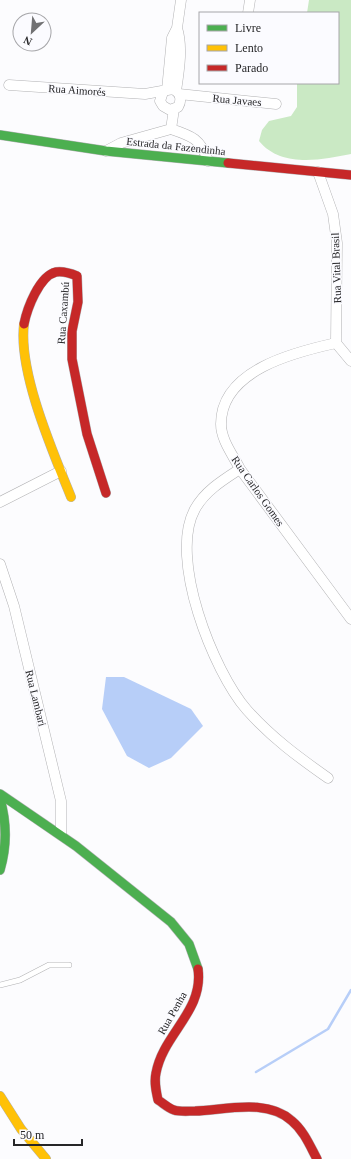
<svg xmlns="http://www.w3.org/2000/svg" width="351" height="1159" font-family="Georgia,serif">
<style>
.green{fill:#cae9c4}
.water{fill:#b7cef8}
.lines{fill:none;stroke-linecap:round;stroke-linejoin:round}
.stream{stroke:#b7cef8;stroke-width:2.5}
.lane-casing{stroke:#b2b2b4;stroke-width:6}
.street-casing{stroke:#b2b2b4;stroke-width:11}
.fast-casing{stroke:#b2b2b4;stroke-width:10}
.slow-casing{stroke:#b2b2b4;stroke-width:10}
.jam-casing{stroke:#b2b2b4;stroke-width:10}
.lane{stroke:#fff;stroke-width:5}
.street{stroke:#fff;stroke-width:10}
.fast{stroke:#4caf50;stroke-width:9}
.slow{stroke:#ffc107;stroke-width:9}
.jam{stroke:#c62828;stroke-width:9}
.labels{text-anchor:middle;stroke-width:3;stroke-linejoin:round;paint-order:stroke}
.street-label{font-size:11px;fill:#262628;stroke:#fbfbff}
</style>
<rect width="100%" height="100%" fill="#fcfcfe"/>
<!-- green -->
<path class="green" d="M309,0H351V154C321,160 281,168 259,141L262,130L269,121L291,116L297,107V83H338V13H307Z"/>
<!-- water -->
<path class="water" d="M106,677H124L191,709L203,726L171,758L149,768L127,756L102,709Z"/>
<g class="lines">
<!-- stream -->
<path class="stream" d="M256,1072L328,1029L351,990"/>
<!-- lane casing -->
<g class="lane-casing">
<path id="lane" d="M0,985L20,980L49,965H69"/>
</g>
<!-- street casing -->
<g class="street-casing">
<path id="street" d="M248,13L250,0
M9,85L145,94L173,89C181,93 182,100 178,107L170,110L163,106L160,101L163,92
M167,90L172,38L177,28L181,0
M176,91C179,71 183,47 177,28
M179,94L276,104
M171,129C192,136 201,139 208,161
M171,129L174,109
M106,151L121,143L171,129
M318,172L333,214L337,243L336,343L351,361
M336,343C295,352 221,370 221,424C221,440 233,455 240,469L351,619
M240,469C223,480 205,491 195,509C168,557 213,671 247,710C271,737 298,757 328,778
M0,502L61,471
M0,564L14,606L61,801V834"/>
</g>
<!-- fast casing -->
<g class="fast-casing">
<path id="fast" d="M0,135L106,151L228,163
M0,794L76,846L171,922L189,944L198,969
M0,799C7,823 7,846 0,870"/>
</g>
<!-- slow casing -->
<g class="slow-casing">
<path id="slow" d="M24,324C18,372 53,452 71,497
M0,1096L21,1129L46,1159"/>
</g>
<!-- jam casing -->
<g class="jam-casing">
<path id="jam" d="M228,163L351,175
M24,324C27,309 39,276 56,272C63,271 70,273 77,276L78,302L72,331V359L87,434L106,493
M198,969C204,1011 163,1034 156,1073C154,1082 156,1091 158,1100C163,1103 168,1108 174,1110C180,1112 188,1111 195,1111C225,1110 267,1098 292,1121C304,1131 310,1146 317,1159"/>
</g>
<!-- lane -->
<use href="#lane" class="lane"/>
<!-- street -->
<use href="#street" class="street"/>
<!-- fast -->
<use href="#fast" class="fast"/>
<!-- slow -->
<use href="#slow" class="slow"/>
<!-- jam -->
<use href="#jam" class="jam"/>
</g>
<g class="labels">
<!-- street labels -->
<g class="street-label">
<text transform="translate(77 90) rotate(4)" y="4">Rua Aimorés</text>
<text transform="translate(237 100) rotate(5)" y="4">Rua Javaes</text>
<text transform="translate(176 146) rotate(6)" y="4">Estrada da Fazendinha</text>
<text transform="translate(336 268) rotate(-92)" y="4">Rua Vital Brasil</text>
<text transform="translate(63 313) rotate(-86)" y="4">Rua Caxambú</text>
<text transform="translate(258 491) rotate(55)" y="4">Rua Carlos Gomes</text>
<text transform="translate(36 698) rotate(76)" y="4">Rua Lambari</text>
<text transform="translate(172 1013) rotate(-60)" y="4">Rua Penha</text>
</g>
</g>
<!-- legend -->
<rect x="199" y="12" width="140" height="72" fill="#fbfbff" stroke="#a6a6a9"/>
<rect x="207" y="25" width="20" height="6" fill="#4caf50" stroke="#a6a6a9"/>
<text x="235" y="32" font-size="12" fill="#262628">Livre</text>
<rect x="207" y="45" width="20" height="6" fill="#ffc107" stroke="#a6a6a9"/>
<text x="235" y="52" font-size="12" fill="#262628">Lento</text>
<rect x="207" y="65" width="20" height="6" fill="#c62828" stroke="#a6a6a9"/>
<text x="235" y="72" font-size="12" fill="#262628">Parado</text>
<!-- north arrow -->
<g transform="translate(32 32) rotate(206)"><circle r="19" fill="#fbfbff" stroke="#a6a6a9"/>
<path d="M0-3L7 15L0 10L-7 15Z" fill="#717173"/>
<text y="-6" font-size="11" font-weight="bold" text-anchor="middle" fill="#262628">N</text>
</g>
<!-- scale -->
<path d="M14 1139v6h68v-6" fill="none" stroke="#262628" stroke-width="2"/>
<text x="20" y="1139" font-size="12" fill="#262628" stroke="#fbfbff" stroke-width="3" paint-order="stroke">50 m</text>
</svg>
